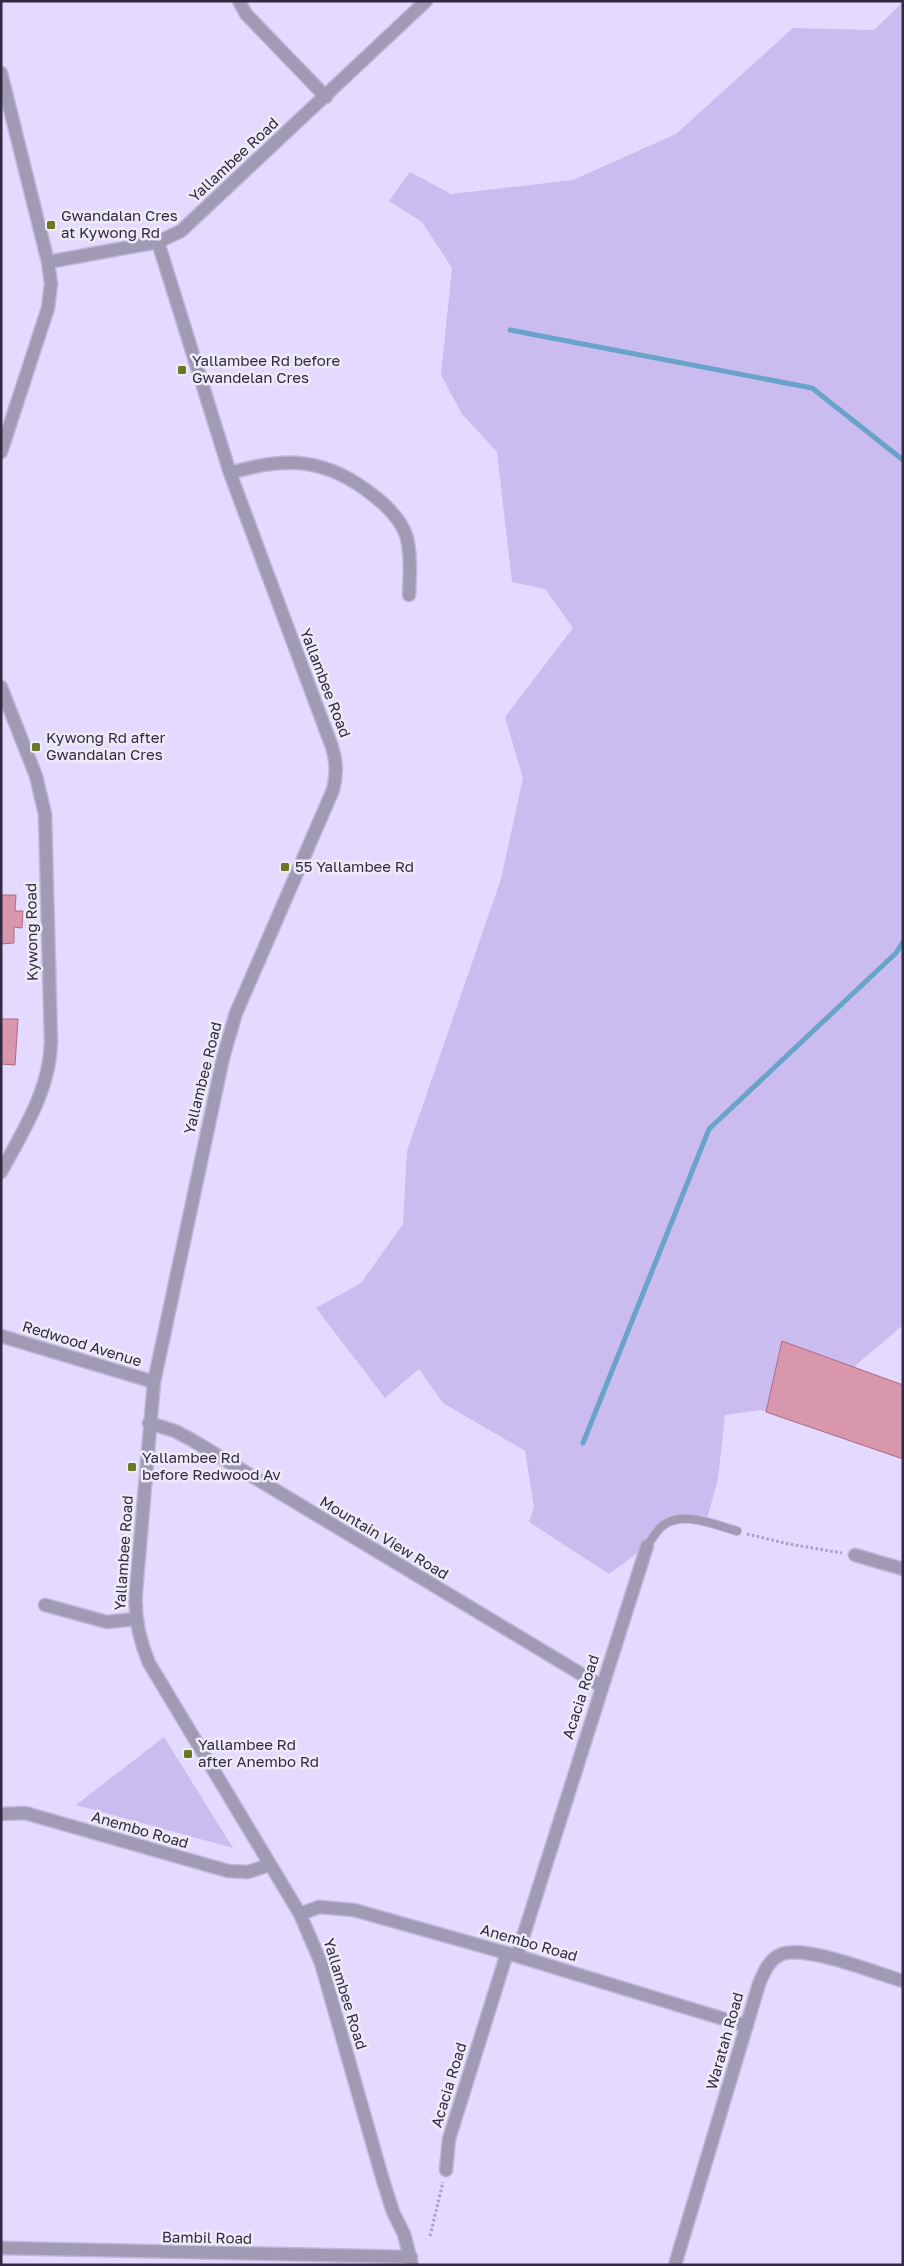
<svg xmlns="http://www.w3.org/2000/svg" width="904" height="2266" font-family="'Golos Text',sans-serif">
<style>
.green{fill:#cbbcef}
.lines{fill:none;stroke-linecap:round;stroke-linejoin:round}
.stream{stroke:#69a3c9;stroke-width:5}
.building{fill:#d897ac;stroke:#ac6b81}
.service-casing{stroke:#c0b6d9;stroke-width:10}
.minor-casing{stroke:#c0b6d9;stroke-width:15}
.path{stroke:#a99fc1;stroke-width:3;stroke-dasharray:2.5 2.5;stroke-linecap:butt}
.service{stroke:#a19ab5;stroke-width:8}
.minor{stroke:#a19ab5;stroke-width:12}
.poi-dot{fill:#6a7825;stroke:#eeebf7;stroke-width:2}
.labels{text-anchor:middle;stroke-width:5;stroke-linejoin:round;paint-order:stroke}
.street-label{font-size:15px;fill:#322a43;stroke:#eeebf7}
.poi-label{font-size:15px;fill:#322a43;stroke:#eeebf7;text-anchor:start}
</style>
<rect width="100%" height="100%" fill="#e4d9ff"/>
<!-- green -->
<path class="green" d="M903,2V1325L856,1365L822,1429L760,1410L725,1415L718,1479L706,1522L674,1520L647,1546L609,1574L529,1522L534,1507L525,1451L443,1403L419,1369L385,1398L316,1308L361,1283L403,1224L407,1151L501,879L523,778L505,717L573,628L545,589L512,582L497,452L462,414L441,375L452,268L422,222L389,201L410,172L451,194L573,180L676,134L793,28L874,30Z
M164,1737L233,1848L76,1805Z"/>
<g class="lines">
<!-- stream -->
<path class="stream" d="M510,330L812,388L903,460
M583,1443L709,1129L896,953L903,942"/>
</g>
<!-- building -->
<path class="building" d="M1,895H16L15,911H23L22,928L14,927V943L1,944Z
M1,1019H18L15,1065L1,1064Z
M782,1341L903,1385V1459L766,1412Z"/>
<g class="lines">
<!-- service casing -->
<g class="service-casing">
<path id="service" d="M647,1546C651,1540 656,1532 661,1527C681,1509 715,1525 737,1531"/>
</g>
<!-- minor casing -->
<g class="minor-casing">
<path id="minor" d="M239,1L246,14L326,97
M1,73L48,262L51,284L48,308L1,452
M158,242L230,473L332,747C337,762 337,775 333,790L236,1013L223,1058L154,1382L136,1591C134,1616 139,1639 149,1663L300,1914L321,1963L382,2177L393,2212L404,2234L412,2265
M48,262L158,242L181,231L426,1
M230,473C287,456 327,458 374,496C387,506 402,521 407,538C411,557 410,576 409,595
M1,687L36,776L45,814L51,1042C50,1090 23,1131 1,1172
M1,1336L154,1382
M149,1423L175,1431L192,1440L601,1686
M855,1555L903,1569
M45,1605L107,1622L136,1619
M1,1814L25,1813L228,1871L248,1872L269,1865
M300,1914L319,1907L354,1910L517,1956L747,2026
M517,1956L647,1546
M446,2170L449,2139L507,1953
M1,2248L411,2257
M675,2265L759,1984C764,1972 769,1959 782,1954C807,1945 875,1973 903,1981"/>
</g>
<!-- path -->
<path class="path" d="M747,1534L789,1544L842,1553
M430,2236L443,2182"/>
<!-- service -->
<use href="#service" class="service"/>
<!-- minor -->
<use href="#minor" class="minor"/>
</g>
<!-- markers -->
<g class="poi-dot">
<rect x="46" y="220" width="10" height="10" rx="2.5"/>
<rect x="177" y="365" width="10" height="10" rx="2.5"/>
<rect x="31" y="742" width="10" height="10" rx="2.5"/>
<rect x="280" y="862" width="10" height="10" rx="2.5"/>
<rect x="127" y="1462" width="10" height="10" rx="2.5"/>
<rect x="183" y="1749" width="10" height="10" rx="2.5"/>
</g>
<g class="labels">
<!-- street labels -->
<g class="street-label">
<text transform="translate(234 160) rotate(-43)" y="5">Yallambee Road</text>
<text transform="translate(325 683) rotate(69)" y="5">Yallambee Road</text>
<text transform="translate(32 932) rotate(-91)" y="5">Kywong Road</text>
<text transform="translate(203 1078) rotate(-76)" y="5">Yallambee Road</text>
<text transform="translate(82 1344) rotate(17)" y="5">Redwood Avenue</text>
<text transform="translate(384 1538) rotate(31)" y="5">Mountain View Road</text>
<text transform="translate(124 1553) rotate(-86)" y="5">Yallambee Road</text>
<text transform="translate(581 1697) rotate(-72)" y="5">Acacia Road</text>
<text transform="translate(140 1830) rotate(16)" y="5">Anembo Road</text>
<text transform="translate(529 1943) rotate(16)" y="5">Anembo Road</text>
<text transform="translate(345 1994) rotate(73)" y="5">Yallambee Road</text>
<text transform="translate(725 2041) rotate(-74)" y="5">Waratah Road</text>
<text transform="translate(449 2085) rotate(-73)" y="5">Acacia Road</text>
<text transform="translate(207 2238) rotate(1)" y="5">Bambil Road</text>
</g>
<!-- poi labels -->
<g class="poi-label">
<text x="61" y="221">Gwandalan Cres<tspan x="61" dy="17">at Kywong Rd</tspan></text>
<text x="192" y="366">Yallambee Rd before<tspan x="192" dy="17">Gwandelan Cres</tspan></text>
<text x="46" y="743">Kywong Rd after<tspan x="46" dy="17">Gwandalan Cres</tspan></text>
<text x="295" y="872">55 Yallambee Rd</text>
<text x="142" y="1463">Yallambee Rd<tspan x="142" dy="17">before Redwood Av</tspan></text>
<text x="198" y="1750">Yallambee Rd<tspan x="198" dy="17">after Anembo Rd</tspan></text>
</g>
</g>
<!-- border -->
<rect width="904" height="2266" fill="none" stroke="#322a43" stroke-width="5"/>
</svg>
